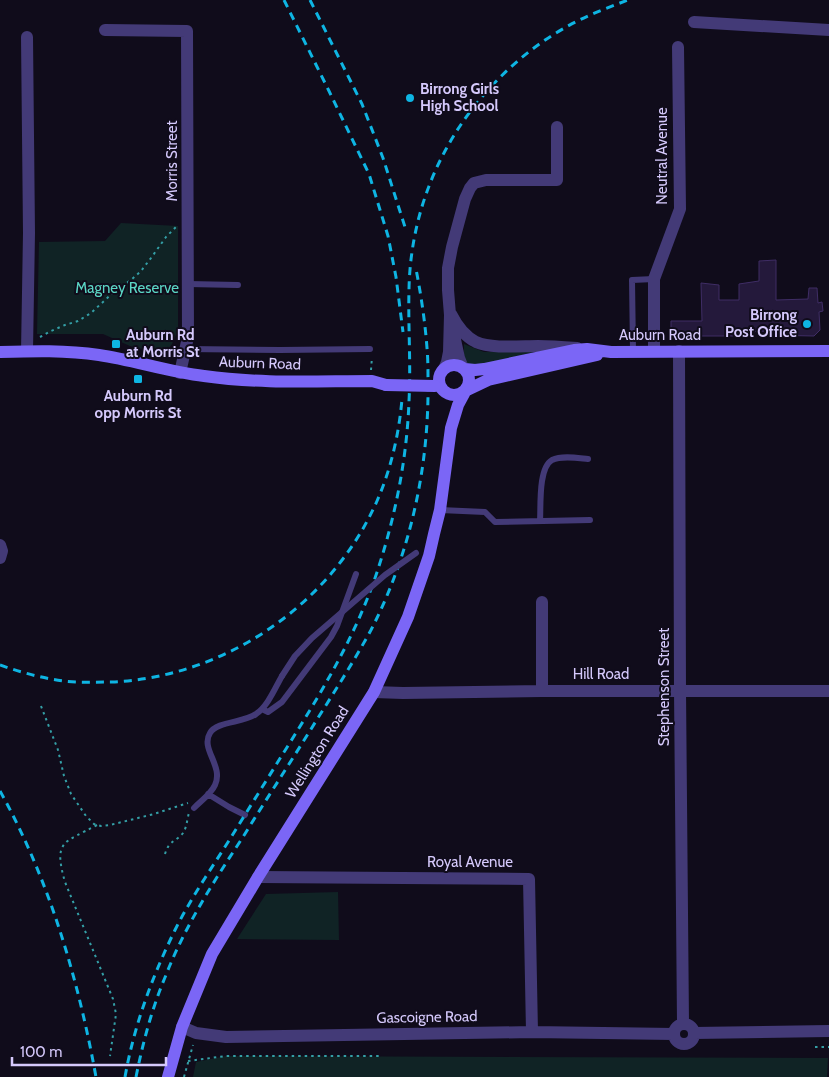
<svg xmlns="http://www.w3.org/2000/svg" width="829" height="1077" font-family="Cabin,sans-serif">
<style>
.green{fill:#102325}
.building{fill:#24193b;stroke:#3f2d65}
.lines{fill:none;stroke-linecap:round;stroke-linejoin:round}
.path{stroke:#349fa6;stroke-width:2;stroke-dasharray:2.5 4;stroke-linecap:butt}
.service{stroke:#433a77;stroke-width:6}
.minor{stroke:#433a77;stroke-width:12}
.secondary{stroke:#7b66f6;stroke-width:12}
.rail{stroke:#0eb5e3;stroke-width:3;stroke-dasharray:8 6;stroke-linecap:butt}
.service-bridge{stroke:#433a77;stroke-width:6}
.secondary-bridge{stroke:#7b66f6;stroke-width:12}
.poi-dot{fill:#0eb5e3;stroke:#100c1b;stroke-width:2}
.labels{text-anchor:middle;stroke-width:4;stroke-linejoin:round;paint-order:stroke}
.poi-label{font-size:15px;font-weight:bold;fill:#d5c9fc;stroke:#100c1b;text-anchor:start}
.street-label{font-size:15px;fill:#d5c9fc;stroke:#100c1b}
.park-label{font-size:15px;fill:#5bd6c5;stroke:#100c1b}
</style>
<rect width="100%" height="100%" fill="#100c1b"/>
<!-- green -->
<path class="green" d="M121,223L178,226V330L172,344L166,352L159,353L130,346L103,334H37L39,242L105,241Z
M464,344L484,352H535L477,366L469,365L464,361Z
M338,892L339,940L237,939L266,894Z
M226,1056L828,1058L827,1077H193L196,1062Z"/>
<!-- building -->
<path class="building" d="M776,260V300L808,299L809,288H817L818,303L822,302L823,311L819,312L820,330L814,336L766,335V331L748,332V335H736V336H677L671,330V321H702L701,283L719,285V300H739V284L759,281V261Z"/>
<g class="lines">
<!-- path -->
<path class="path" d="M40,337L51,331L65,325L78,321L91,313L116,290L131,280L141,271L151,258L166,237L177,226
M371,370L372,357
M41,706L58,750L64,776L71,794L86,816L94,824L101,826L110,825L154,814L188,803
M97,825C64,843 53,840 65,882L113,999L116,1014L110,1056
M165,854C169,840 176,842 183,833C187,827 187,819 189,813
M815,1047H829
M188,1061L226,1056H382
M184,1077L193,1045"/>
<!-- service -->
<path class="service" d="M188,284L238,285
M186,349L280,350L370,349
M633,351L632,280L654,279
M440,510L485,512L495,522L590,520
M540,521C541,507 538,468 552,460C562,455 578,458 588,459
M262,709L268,712L282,702L331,637L337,626L356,574
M208,794L229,807L245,815
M194,808C201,801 211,794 215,785C224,766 200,749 210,733C217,721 244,723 256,714C268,706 275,688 282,676"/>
<!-- minor -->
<path class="minor" d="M694,22L829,30
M105,30L187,31L188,337L180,373
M27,37L29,233L27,351
M451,314C457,326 464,336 476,342C491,349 521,346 538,346C551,346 564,347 577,348
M454,335L459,358L463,368
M654,351V279L680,209L678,47
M679,351L680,690L683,1023
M444,369L447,362L449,352L450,315L448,290V268L452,247L465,199L470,188L474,183L486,180H557V127
M0,545L2,551L0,558
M542,691V602
M374,692L403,693L542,691H829
M258,877L529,879L532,1032
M674 1034a10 10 0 1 1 20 0a10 10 0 1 1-20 0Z
M182,1027L196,1033L226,1037L532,1032L674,1034
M694,1033L829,1031"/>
<!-- secondary -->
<path class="secondary" d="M0,352C33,351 66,350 99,355C134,360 168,372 204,376C259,384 316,381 372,381L386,385
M439 380a15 15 0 1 1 30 0a15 15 0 1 1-30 0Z
M465,369L475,370L484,369L574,350L587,349L611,352L829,351
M467,390L488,380L597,355
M168,1077L182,1027L212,954L258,877L374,692L408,617L429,556L434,534L440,510L451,428L458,405L465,392"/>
<!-- rail -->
<path class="rail" d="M284,0L329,91L369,174L388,236L396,277L403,332
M310,0L362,104L383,158L405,227
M0,665C20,672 41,678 63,681C79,683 96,682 112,682C225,677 331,605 377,501C391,469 399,434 402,399
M0,791C49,879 78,978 96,1077
M125,1077C134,1026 152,977 175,930C191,898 211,869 230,839C246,813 263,786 279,760C318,698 357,636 379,566C396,513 407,457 409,401C411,363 408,326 409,289C410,241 422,194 445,151C476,93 528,43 588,16C601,10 615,5 628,0
M136,1077C143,1042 152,1008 166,975C185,926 214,881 243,837C267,798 292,760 316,721C335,691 354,661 371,630C410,554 429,468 428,383C428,371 428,359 427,348C425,321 421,295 416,269"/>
<!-- service-bridge -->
<path class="service-bridge" d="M282,676L295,656L312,638L385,575L416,553"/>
<!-- secondary-bridge -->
<path class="secondary-bridge" d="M386,385L435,386"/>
</g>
<!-- markers -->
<g class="poi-dot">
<circle cx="410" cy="98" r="5"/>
<circle cx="807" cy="324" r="5"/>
<rect x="111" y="339" width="10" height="10" rx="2.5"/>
<rect x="133" y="374" width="10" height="10" rx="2.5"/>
</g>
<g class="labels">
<!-- poi labels -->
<g class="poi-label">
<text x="420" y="94">Birrong Girls<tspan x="420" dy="17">High School</tspan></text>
<text x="797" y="320" text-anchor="end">Birrong<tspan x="797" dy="17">Post Office</tspan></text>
<text x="126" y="340">Auburn Rd<tspan x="126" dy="17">at Morris St</tspan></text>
<text x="138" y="401" text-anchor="middle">Auburn Rd<tspan x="138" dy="17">opp Morris St</tspan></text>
</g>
<!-- street labels -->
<g class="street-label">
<text transform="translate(662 156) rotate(-90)" y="5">Neutral Avenue</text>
<text transform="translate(172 161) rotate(-90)" y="5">Morris Street</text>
<text x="660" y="340">Auburn Road</text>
<text transform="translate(260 363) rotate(2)" y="5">Auburn Road</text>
<text x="601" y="679">Hill Road</text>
<text transform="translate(664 687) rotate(-90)" y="5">Stephenson Street</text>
<text transform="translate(317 752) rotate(-58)" y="5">Wellington Road</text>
<text x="470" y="867">Royal Avenue</text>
<text transform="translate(427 1017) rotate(-1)" y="5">Gascoigne Road</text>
</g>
<!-- park labels -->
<g class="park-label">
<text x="127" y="293">Magney Reserve</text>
</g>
</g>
<!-- scale -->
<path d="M12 1057v8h154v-8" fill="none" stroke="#d5c9fc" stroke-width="2.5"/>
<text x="20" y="1057" font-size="15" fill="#d5c9fc" stroke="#100c1b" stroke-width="4" paint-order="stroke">100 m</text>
</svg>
